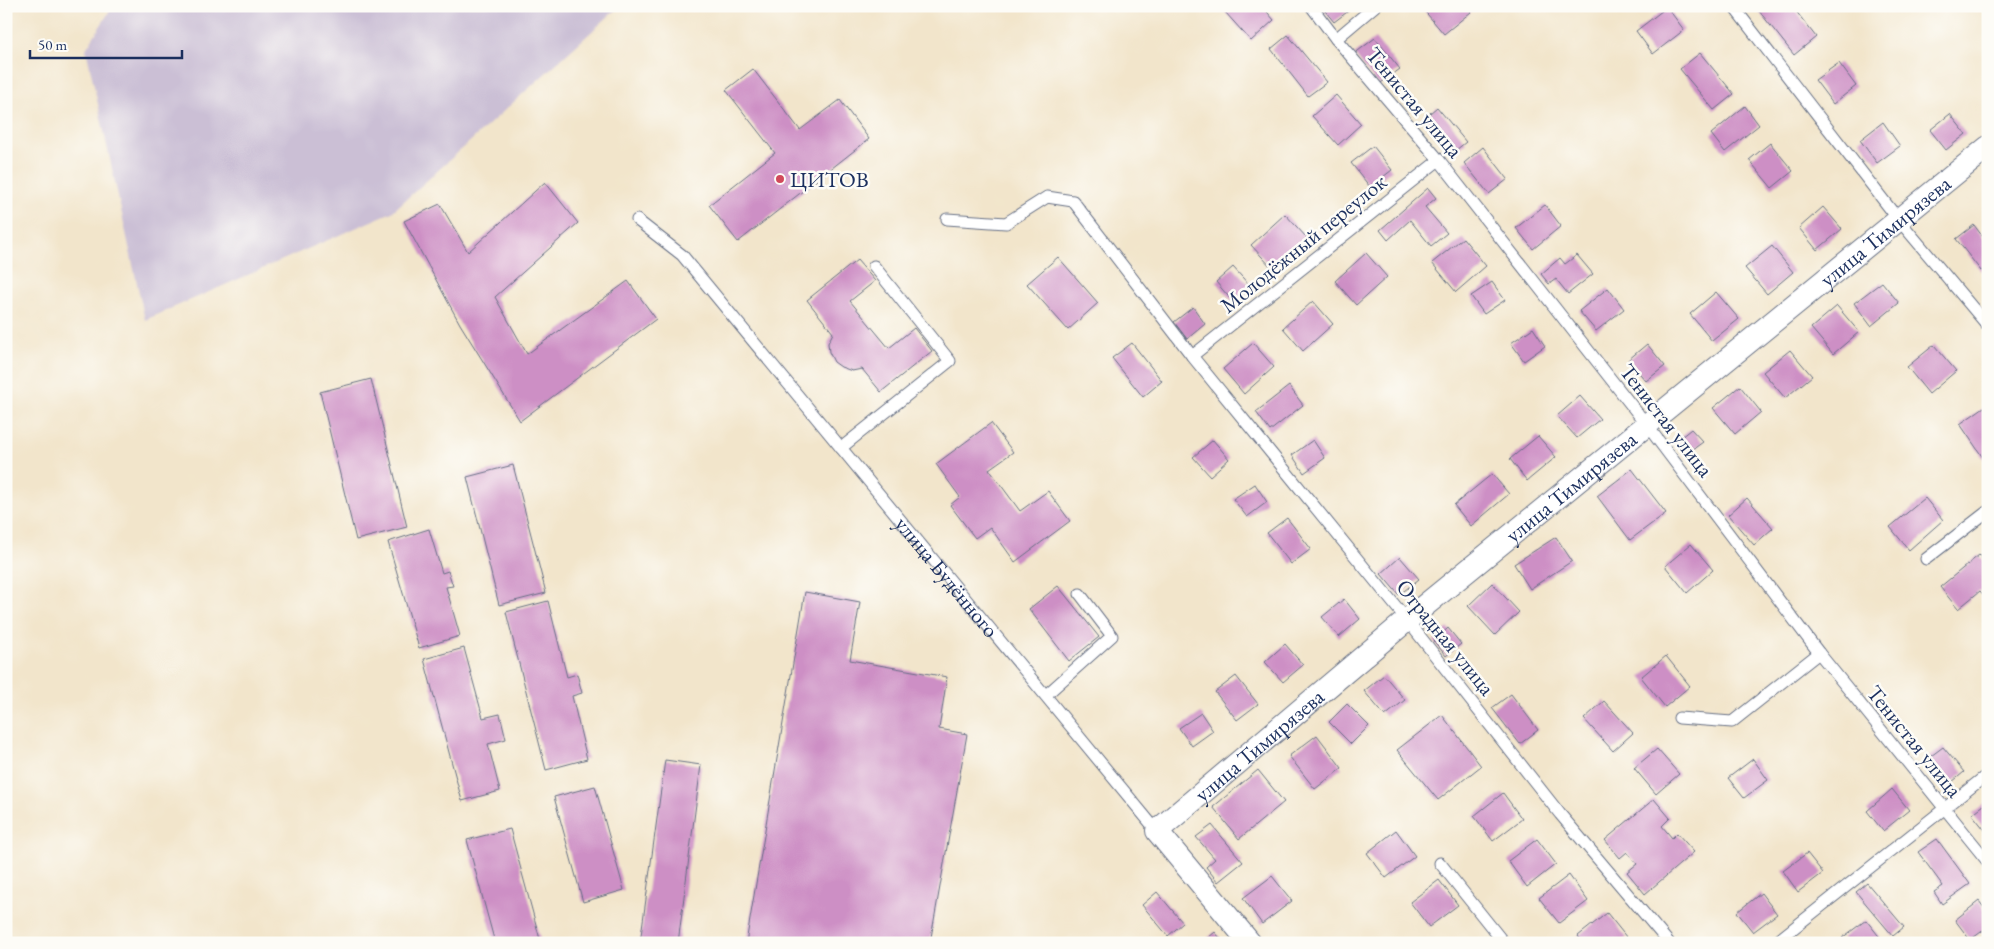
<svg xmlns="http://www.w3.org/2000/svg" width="1994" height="949" font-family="'EB Garamond',serif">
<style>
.industrial{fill:#cbbfd5}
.building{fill:#cd8fc5}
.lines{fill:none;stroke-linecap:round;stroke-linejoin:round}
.service-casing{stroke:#666f84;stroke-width:13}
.minor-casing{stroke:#666f84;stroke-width:24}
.service{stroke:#fff;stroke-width:11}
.minor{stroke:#fff;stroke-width:22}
.poi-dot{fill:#d1495b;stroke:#fdfcf7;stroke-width:2}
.labels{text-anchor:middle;stroke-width:5;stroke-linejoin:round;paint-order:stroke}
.street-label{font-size:22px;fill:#1b2f5e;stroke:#fdfcf7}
.poi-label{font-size:22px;fill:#1b2f5e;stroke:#fdfcf7;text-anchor:start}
</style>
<rect width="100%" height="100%" fill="#fdfcf7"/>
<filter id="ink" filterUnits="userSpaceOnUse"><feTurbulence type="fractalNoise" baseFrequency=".02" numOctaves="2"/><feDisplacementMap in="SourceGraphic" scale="10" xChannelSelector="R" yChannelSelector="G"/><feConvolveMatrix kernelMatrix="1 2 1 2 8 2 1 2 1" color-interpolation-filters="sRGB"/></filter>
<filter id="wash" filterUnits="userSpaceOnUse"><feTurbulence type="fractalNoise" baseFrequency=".0096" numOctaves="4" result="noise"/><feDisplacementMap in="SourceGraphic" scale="20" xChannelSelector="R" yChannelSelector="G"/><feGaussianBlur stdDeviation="1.12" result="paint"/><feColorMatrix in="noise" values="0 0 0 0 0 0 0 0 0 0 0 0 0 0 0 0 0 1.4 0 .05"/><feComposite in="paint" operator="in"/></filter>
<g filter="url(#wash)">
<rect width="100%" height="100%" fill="#f2e5cb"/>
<!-- industrial -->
<path class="industrial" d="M113,6H620L392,212L145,320L86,49Z"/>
<g id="blocks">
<!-- building -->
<path class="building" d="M1232,6H1262L1274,20L1251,41L1225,12Z
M1321,6H1355L1334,22Z
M1425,6H1466L1471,12L1444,34L1422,8Z
M1755,6H1792L1816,37L1794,55Z
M1667,7L1684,30L1653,54L1636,31Z
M1288,35L1327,82L1308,96L1271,49Z
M1375,38L1400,69L1378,85L1354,54Z
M1700,53L1734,94L1714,110L1680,69Z
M1839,63L1856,86L1833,104L1815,80Z
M753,69L800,130L840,100L869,139L738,242L709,205L775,153L726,90Z
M1336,95L1361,124L1338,145L1312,116Z
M1745,106L1759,125L1725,152L1711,134Z
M1437,107L1466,142L1451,154L1422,120Z
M1950,114L1966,134L1946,150L1930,130Z
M1883,122L1900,146L1877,163L1860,140Z
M1770,143L1793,171L1772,188L1749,160Z
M1373,146L1392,170L1370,187L1351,163Z
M1483,147L1508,179L1489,194L1464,163Z
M545,182L578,223L495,297L527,354L628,281L656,319L520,421L460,324L404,221L440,204L468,252Z
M1428,188L1436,198L1425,207L1447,233L1431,246L1410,220L1388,240L1380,230Z
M1545,205L1561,226L1533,249L1516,228Z
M1823,207L1842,229L1817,250L1799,228Z
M1285,214L1307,238L1273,269L1251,245Z
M1974,225L1988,244V266L1981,271L1956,239Z
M1463,238L1486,266L1456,292L1432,263Z
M1772,246L1793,272L1767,294L1745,268Z
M1366,253L1387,277L1356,305L1335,281Z
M1577,255L1593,274L1568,294L1556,279L1549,284L1541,274L1560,258L1565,264Z
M1058,257L1098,303L1068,330L1027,284Z
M857,260L875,281L850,301L889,348L914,328L932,351L881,392L862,369L852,371L841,367L834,362L829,352L828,343L833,333L807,300Z
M1233,267L1251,287L1234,303L1216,282Z
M1492,282L1505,300L1484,314L1471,296Z
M1882,282L1899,303L1871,326L1854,303Z
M1608,288L1624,309L1596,331L1579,311Z
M1716,292L1739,319L1712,341L1690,314Z
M1313,301L1333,324L1303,351L1283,328Z
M1837,306L1859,332L1833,354L1811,328Z
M1193,307L1205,324L1187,339L1174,322Z
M1533,328L1545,346L1524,361L1511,343Z
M1132,343L1162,381L1143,397L1112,358Z
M1253,343L1274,367L1244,394L1223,369Z
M1647,344L1665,366L1646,381L1628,360Z
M1934,345L1956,371L1929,394L1907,367Z
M1790,350L1812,376L1785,398L1763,372Z
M371,379L407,527L356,540L320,392Z
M1289,386L1303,405L1270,431L1256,412Z
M1740,386L1761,412L1735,434L1713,408Z
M1580,396L1600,419L1577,438L1557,416Z
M1984,407L1988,413V465L1960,424Z
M991,423L1013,452L989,469L1020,511L1048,491L1070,521L1015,562L990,527L975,538L950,505L960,497L936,464Z
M1691,429L1703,442L1685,455L1675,442Z
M1538,436L1556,457L1527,481L1510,459Z
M1213,440L1229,459L1210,476L1193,457Z
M1313,440L1325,458L1304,473L1292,455Z
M513,465L546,593L499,605L467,477Z
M1632,469L1666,513L1630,540L1597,496Z
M1492,474L1509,494L1471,526L1454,505Z
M1255,484L1267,502L1247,517L1233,499Z
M1747,498L1773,528L1754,545L1728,515Z
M1925,498L1943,520L1909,550L1890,527Z
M1287,518L1311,549L1291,564L1267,533Z
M429,529L442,573L448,571L453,586L446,587L460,636L419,648L388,542Z
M1556,537L1572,561L1530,589L1514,564Z
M1691,544L1713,570L1687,593L1665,566Z
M1979,555L1988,566V600L1980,591L1958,609L1940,587Z
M1400,557L1419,579L1399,595L1381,574Z
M1492,583L1519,612L1495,635L1468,606Z
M1058,586L1099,637L1069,661L1029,609Z
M805,592L860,602L850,660L947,677L939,729L967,734L930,943H746Z
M1344,599L1360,619L1339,637L1322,617Z
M548,601L567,677L577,674L582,693L572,696L587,759L546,770L506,612Z
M1448,628L1461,644L1446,656L1434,641Z
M1285,644L1303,665L1283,682L1265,662Z
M464,648L483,718L500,714L506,739L488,744L500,791L462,801L424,659Z
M1666,656L1690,686L1665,707L1641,677Z
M1384,675L1405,700L1385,716L1364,691Z
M1236,676L1258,704L1237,720L1215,692Z
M1511,694L1538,730L1520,744L1492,708Z
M1604,701L1633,733L1613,751L1584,719Z
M1347,704L1369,726L1351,744L1329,722Z
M1201,713L1213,731L1192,746L1179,728Z
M1442,715L1481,766L1438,800L1397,750Z
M1317,735L1342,768L1315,789L1289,756Z
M1943,747L1964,772L1945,788L1923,762Z
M1657,749L1679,774L1656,794L1634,768Z
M1753,759L1768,780L1744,798L1728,778Z
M665,760L701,765L678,943H640Z
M1258,770L1284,802L1239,839L1213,807Z
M595,786L624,890L583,902L554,797Z
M1892,789L1909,810L1883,831L1867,811Z
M1503,793L1522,819L1493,841L1474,816Z
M1654,799L1670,818L1662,826L1672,838L1677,833L1694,852L1645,894L1627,872L1637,864L1627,852L1620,858L1605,840Z
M1988,802V834L1972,814Z
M1212,825L1243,862L1218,882L1206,867L1215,859L1196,837Z
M510,829L541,943H495L467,840Z
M1396,830L1415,856L1386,878L1367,853Z
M1537,839L1556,864L1527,887L1508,861Z
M1937,839L1970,884L1942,904L1934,892L1943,886L1918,852Z
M1807,853L1823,873L1798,892L1783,871Z
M1569,875L1588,901L1559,923L1539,898Z
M1272,876L1292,901L1262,924L1243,898Z
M1439,880L1458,905L1429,927L1410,902Z
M1867,883L1904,927L1893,936L1856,892Z
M1157,892L1183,923L1168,936L1142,905Z
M1761,893L1777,914L1753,932L1737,912Z
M1979,901L1988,913V927L1970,940L1955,920Z
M1607,913L1627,938L1621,943H1583L1578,936Z
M1866,920L1882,940L1878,943H1846L1842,938Z
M1215,932L1224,943H1202Z"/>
</g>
</g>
<g filter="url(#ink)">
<use href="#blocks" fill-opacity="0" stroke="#666f84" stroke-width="1"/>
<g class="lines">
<!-- service casing -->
<g class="service-casing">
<g id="service">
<path d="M1311,6L1336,39L1439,160L1646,424L1819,653L1988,862"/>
<path d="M1733,6L1898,219L1988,326"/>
<path d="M1336,39L1375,6"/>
<path d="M947,219L1006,223L1047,197L1073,201L1192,356L1407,620L1560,814L1669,943"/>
<path id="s1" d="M637,220L682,255L1157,831"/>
<path d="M1192,356L1439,160"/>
<path d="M841,448L950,361L874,266"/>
<path d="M1926,559L1988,511"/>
<path d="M1046,695L1112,636L1080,594"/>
<path d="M1679,718L1732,722L1819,653"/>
<path d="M1440,863L1504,943"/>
<path d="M1775,943L1988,774"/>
</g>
</g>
<!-- minor casing -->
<g class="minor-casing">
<g id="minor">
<path id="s2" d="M1250,943L1157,831L1407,620L1988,147"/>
</g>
</g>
<!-- service -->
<use href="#service" class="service"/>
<!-- minor -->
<use href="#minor" class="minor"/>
</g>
</g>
<!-- markers -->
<circle class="poi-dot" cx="780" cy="179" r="5"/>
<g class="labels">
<!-- street labels -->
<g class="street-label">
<text transform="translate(1415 102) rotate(50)" y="8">Тенистая улица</text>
<text dy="8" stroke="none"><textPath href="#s2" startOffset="1089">улица Тимирязева</textPath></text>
<text transform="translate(1303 243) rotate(-39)" y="8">Молодёжный переулок</text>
<text transform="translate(1667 420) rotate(52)" y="8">Тенистая улица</text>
<text dy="8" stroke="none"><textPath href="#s2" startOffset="684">улица Тимирязева</textPath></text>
<text dy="8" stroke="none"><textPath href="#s1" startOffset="474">улица Будённого</textPath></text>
<text transform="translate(1446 637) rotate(51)" y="8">Отрадная улица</text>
<text transform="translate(1915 741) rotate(51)" y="8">Тенистая улица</text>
<text dy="8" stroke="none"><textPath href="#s2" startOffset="279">улица Тимирязева</textPath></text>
</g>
<!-- poi labels -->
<g class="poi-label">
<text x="790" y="187">ЦИТОВ</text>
</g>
</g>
<!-- margin -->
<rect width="1994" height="949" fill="none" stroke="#fdfcf7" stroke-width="25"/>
<!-- scale -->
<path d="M30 50v8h152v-8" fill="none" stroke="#1b2f5e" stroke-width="2.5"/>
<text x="38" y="50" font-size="15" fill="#1b2f5e" stroke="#fdfcf7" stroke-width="4" paint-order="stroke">50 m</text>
</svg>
